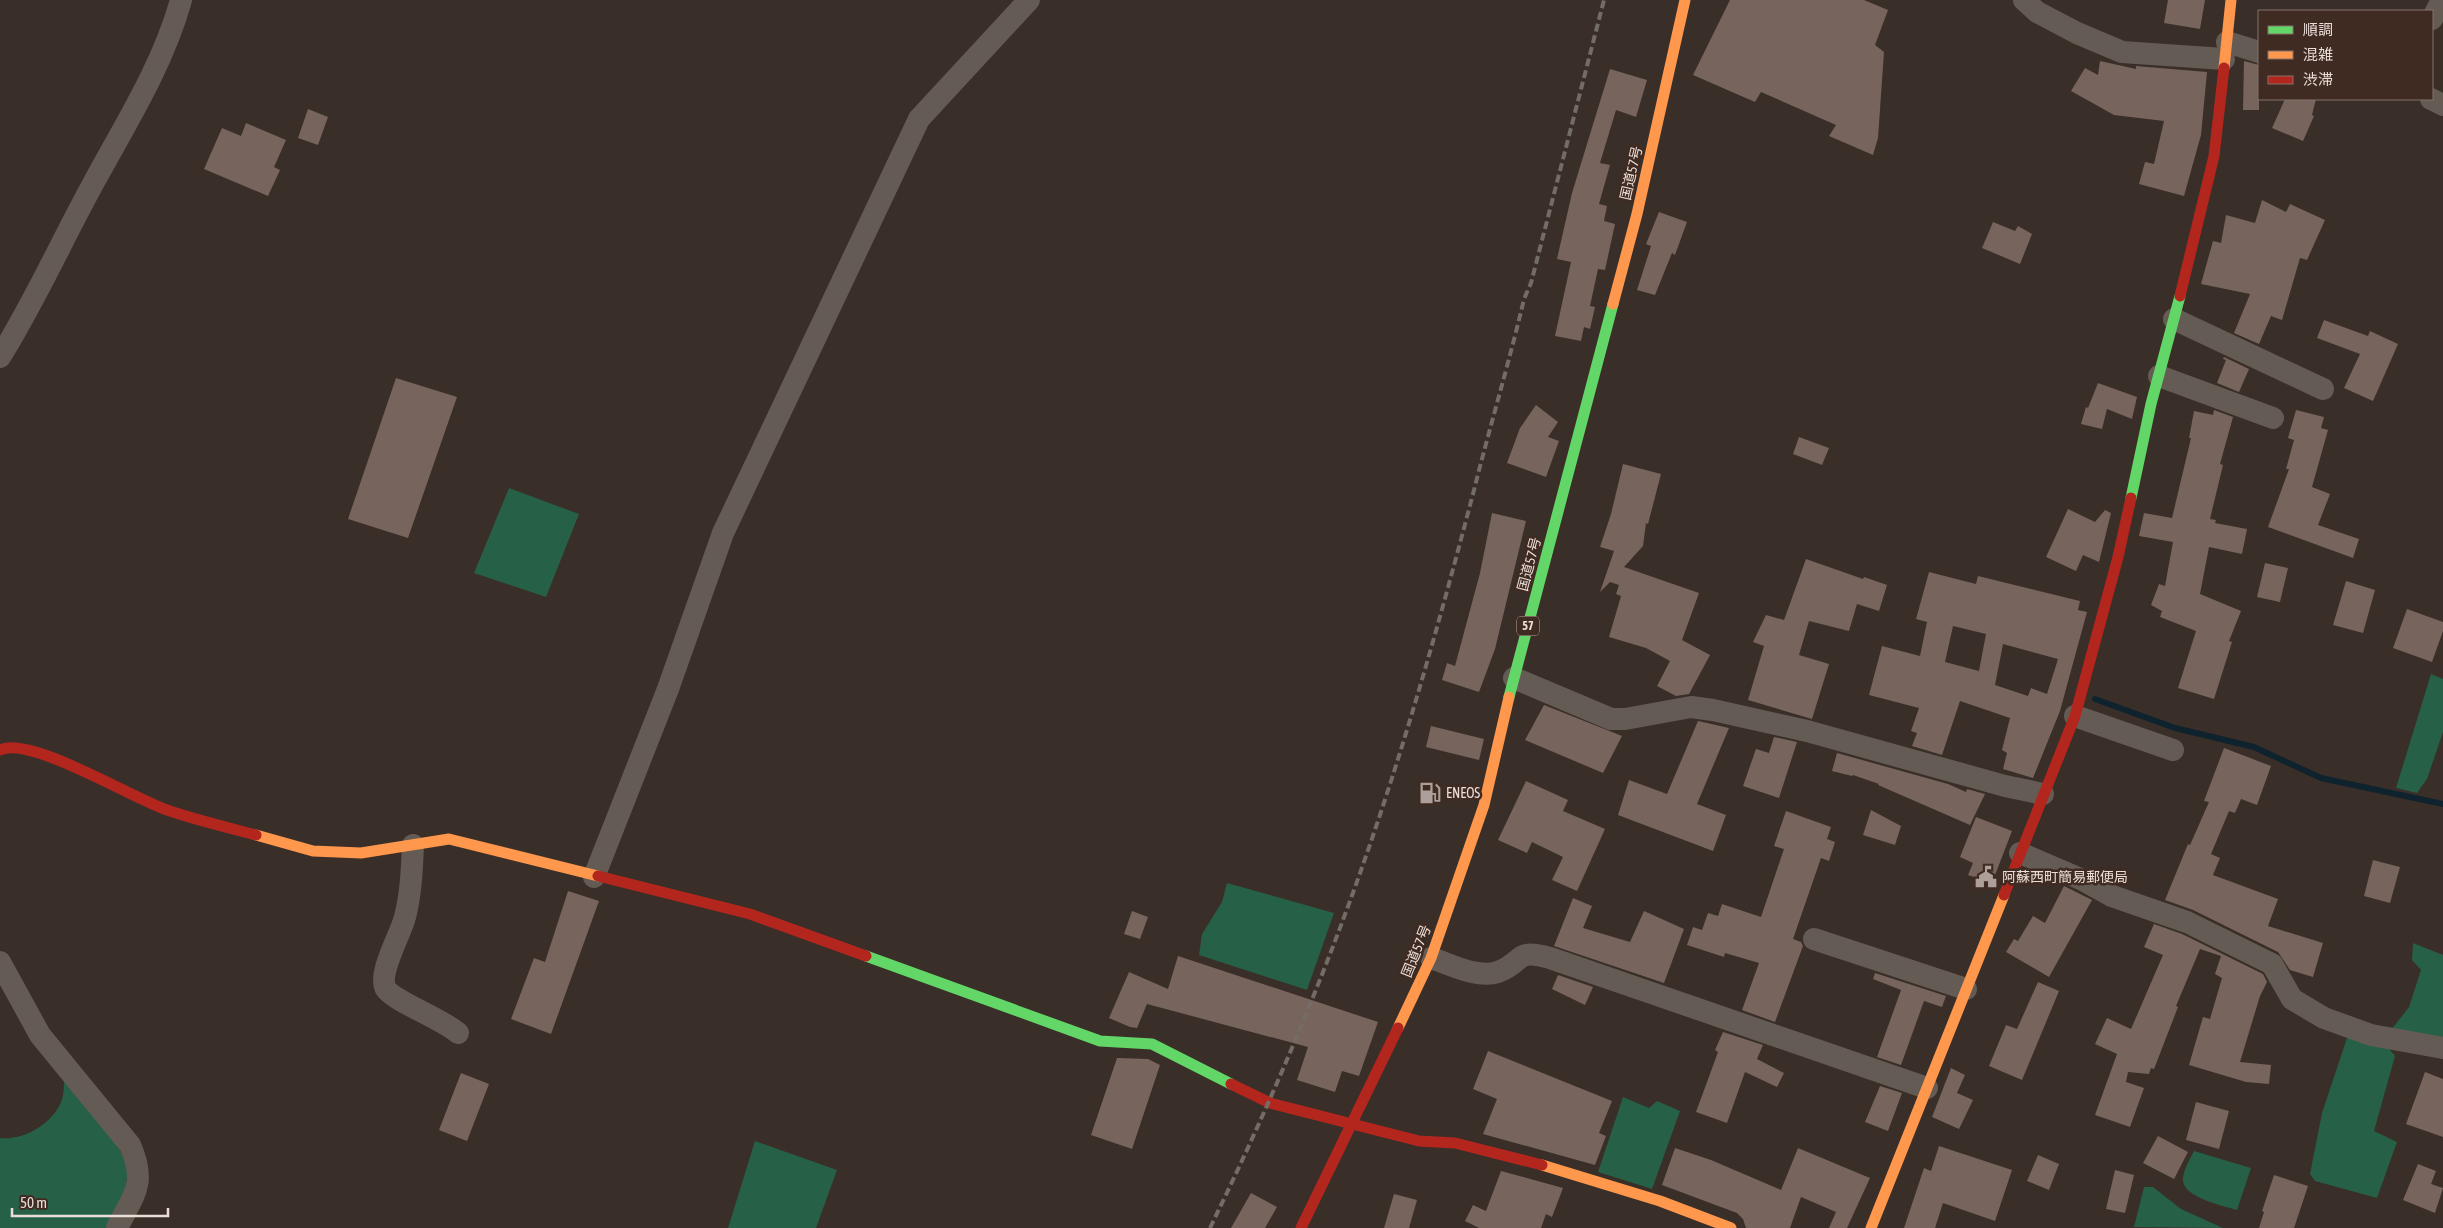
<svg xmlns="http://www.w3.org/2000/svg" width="2443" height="1228" font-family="'Asap Condensed','Noto Sans JP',sans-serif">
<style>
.green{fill:#266046}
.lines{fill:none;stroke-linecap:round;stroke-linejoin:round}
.stream{stroke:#0e232d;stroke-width:6}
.building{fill:#77645d;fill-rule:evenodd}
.street{stroke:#645c54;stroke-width:22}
.fast{stroke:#63d668;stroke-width:11}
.slow{stroke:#ff974d;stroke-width:11}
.jam{stroke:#b3261e;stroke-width:11}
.rail{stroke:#746c66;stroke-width:4;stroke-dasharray:8 4;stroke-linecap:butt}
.labels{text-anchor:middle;stroke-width:5;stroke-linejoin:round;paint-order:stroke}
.shield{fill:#3f2b22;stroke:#b7a8a1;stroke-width:1}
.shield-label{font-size:12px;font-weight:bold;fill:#ebded8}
.street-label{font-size:14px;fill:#ebded8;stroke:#3f2b22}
.poi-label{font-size:14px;fill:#ebded8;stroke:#3f2b22;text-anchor:start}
</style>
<rect width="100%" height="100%" fill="#392e28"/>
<!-- green -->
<path class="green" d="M509,488L579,514L546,597L474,573Z
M2431,674L2443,679V732L2427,779L2417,793L2396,788Z
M1227,883L1334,913L1307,990L1199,955L1202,934L1222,902Z
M2413,943L2443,955V1041L2391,1030L2409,1007L2421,970L2412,960Z
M2348,1035L2387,1046L2395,1056L2374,1131L2397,1142L2377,1198L2315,1181L2310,1174L2322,1113Z
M64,1078C83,1101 131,1148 127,1178C125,1194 115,1213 107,1228H0V1138C23,1141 52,1124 61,1102C64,1095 64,1085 64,1078Z
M1623,1097L1649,1108L1657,1101L1680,1111L1652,1189L1598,1172Z
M755,1141L837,1170L816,1228H728Z
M2194,1151L2251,1168L2237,1210C2224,1206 2185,1198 2183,1181C2182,1172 2190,1159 2194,1151Z
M2144,1187H2153L2181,1209L2223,1228L2134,1227Z"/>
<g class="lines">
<!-- stream -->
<path class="stream" d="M2095,699L2175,728L2254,747L2321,778L2443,804"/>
</g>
<!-- building -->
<path class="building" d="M1730,0H1864L1888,10L1875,45L1884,52L1878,138L1873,155L1829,136L1836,125L1761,92L1755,102L1693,75Z
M2168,0H2205L2200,29L2164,23Z
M2100,61L2136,69V66L2207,72L2201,135L2184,196L2139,184L2145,162L2154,164L2164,121L2114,115L2071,91L2085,68L2098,75Z
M2244,61L2259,65V110H2243Z
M1610,69L1647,80L1636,117L1616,110L1600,163L1610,165L1599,204L1607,206L1604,221L1615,224L1605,270L1598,269L1590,306L1595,307L1590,329L1584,327L1581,341L1555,336L1571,262L1557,259L1572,193Z
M2285,99H2316L2312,115L2314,116L2303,141L2272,128Z
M308,109L328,117L318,145L298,138Z
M246,123L286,140L274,167L280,170L268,196L204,169L222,128L241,136Z
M2262,200L2286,212L2290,204L2325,220L2307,260L2300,258L2282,320L2271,316L2259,344L2234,333L2250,294L2201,284L2213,241L2221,243L2226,215L2255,223Z
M1659,212L1687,222L1675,255L1672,253L1655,295L1637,290L1651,246L1646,244Z
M1993,222L2015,231L2018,226L2032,234L2020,264L1982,248Z
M2324,320L2368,336L2370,331L2398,344L2373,401L2344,388L2360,354L2317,338Z
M2224,357L2249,369L2239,392L2217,383L2226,360L2223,359Z
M396,378L457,397L408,538L348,519Z
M2098,383L2137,397L2132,419L2107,409L2102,429L2081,424L2086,407L2088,408Z
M1536,405L1558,422L1548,437L1559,441L1546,477L1507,463L1520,428Z
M2214,410L2233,417L2220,464L2223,465L2210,519L2216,520L2215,523L2247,529L2242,554L2209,547L2200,594L2241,611L2229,641L2232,642L2214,699L2178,688L2196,631L2160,617L2162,611L2151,605L2159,584L2165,586L2173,542L2139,536L2144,513L2172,518L2191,438H2189L2194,411L2213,415Z
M2296,410L2324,417L2321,428L2328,430L2312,487L2330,494L2318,525L2359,539L2353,558L2268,527L2289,469H2286L2294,440L2288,438Z
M1799,437L1829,448L1822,465L1793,454Z
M1623,464L1661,474L1648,524L1646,523L1643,546L1624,567L1699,593L1682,640L1710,655L1689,694L1676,696L1657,686L1670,661L1646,648L1609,637L1621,596L1616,594L1619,585L1610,582L1600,592L1614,551L1600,547L1611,514Z
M2068,509L2095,522L2105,510L2111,513L2099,562L2083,555L2076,571L2046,557Z
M1492,513L1526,521L1495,649L1479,692L1442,680L1447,663L1455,666L1480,573Z
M1806,559L1863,579L1864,577L1887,585L1879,611L1857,604L1849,631L1809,621L1799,655L1829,664L1812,719L1748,700L1764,646L1753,642L1766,615L1784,620Z
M2265,563L2288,568L2280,602L2257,597Z
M1929,572L1976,584L1978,576L2080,601L2078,610L2087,612L2060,711L2033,778L2003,769L2007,753L2002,750L2010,718L1960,701L1942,755L1912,746L1917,733L1911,731L1919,708L1869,695L1882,646L1920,656L1927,622L1916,619ZM1953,626L1986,634L1979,671L1945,662ZM2003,644L2058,659L2047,694L2031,688L2028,696L1995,685Z
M2346,581L2375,590L2363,633L2333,625Z
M2407,609L2443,622V631L2432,662L2393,648Z
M1544,705L1622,736L1603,773L1525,740Z
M1698,721L1729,728L1697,804L1726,815L1713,851L1618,815L1629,780L1667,794Z
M1431,726L1484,739L1479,760L1426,747Z
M1774,737L1797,742L1779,798L1743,786L1756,749L1769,753Z
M2224,748L2271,766L2257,805L2241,799L2235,813L2229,811L2211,854L2220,858L2213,875L2278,899L2268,926L2323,943L2313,977L2290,970L2278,952L2193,910L2165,900L2188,844L2190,845L2209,802L2204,801Z
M1837,753L1948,784L1966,792L1967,789L1985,794L1970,825L1878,785L1879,784L1853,775L1852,776L1832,771Z
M1526,781L1568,800L1563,811L1605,829L1577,891L1552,880L1563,857L1532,842L1527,853L1498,840Z
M1871,810L1901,826L1895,845L1863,835Z
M1786,811L1831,827L1827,839L1835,842L1829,861L1821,858L1793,939L1801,942L1803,946L1775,1022L1742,1010L1759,963L1725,953L1724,957L1687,945L1693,927L1702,930L1708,913L1718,916L1722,904L1761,917L1784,849L1774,846Z
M1976,817L2012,831L1992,883L1968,875L1973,863L1960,857Z
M2373,860L2400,867L2390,903L2364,896Z
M2064,886L2092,900L2049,977L2006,952L2014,939L2018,941L2033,916L2045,923Z
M568,891L599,901L551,1034L511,1019L534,958L545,962Z
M1573,898L1592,906L1583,928L1630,942L1644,911L1684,929L1664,983L1554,946Z
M1132,911L1148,917L1140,939L1124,934Z
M2154,924L2182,934L2263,974L2267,982L2260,996L2240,1062L2271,1065L2269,1084L2246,1082L2189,1065L2203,1017L2210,1019L2222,978L2215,974L2221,956L2200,949L2176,1006L2178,1007L2154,1069L2151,1068L2149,1074L2128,1072L2126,1082L2144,1088L2130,1127L2095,1115L2117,1054L2095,1044L2107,1018L2131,1029L2163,955L2144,947Z
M1178,956L1378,1022L1359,1076L1342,1071L1335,1092L1297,1080L1308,1047L1147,1004L1137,1028L1130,1027L1109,1018L1129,972L1168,989Z
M1875,973L1946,996L1942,1007L1924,1001L1901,1065L1877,1057L1901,990L1873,979Z
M1558,975L1593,987L1585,1005L1552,989Z
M2038,982L2059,991L2022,1080L1989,1066L2006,1025L2017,1029Z
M1723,1032L1763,1045L1757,1059L1784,1073L1777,1087L1745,1072L1727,1123L1696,1112L1718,1052L1715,1050Z
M1488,1051L1612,1101L1599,1133L1606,1136L1595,1165L1483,1134L1497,1099L1473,1089Z
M1117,1058L1148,1059L1160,1065L1132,1149L1091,1135Z
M1951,1068L1965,1075L1957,1093L1973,1100L1959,1129L1932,1117Z
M2425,1072L2443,1079V1137L2406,1124Z
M461,1073L489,1084L467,1141L439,1130Z
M1880,1086L1902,1093L1888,1131L1865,1122Z
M2196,1102L2229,1111L2219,1149L2186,1140Z
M2158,1136L2188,1152L2174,1179L2143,1163Z
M1939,1146L2012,1170L1995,1221L1943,1203L1935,1228H1904L1924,1168L1931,1171Z
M1675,1148L1711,1160L1781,1190L1798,1148L1870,1178L1847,1228H1829L1836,1212L1801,1197L1790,1228H1746L1743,1219L1737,1213L1662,1185Z
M2038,1155L2059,1164L2049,1190L2027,1181Z
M2418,1164L2436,1171L2431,1184L2443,1188L2435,1213L2403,1200Z
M2115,1170L2134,1175L2125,1213L2106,1209Z
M1501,1171L1563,1188L1552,1217L1546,1214L1541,1228H1479L1465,1221L1473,1205L1486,1211Z
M2274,1175L2308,1186L2294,1228H2259L2264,1212L2262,1211Z
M1251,1193L1277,1207L1265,1228H1231Z
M1394,1194L1417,1200L1409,1228H1384Z"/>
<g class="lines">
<!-- street -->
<path class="street" d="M2024,0L2037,12L2077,33L2122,52L2224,59
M2432,19L2442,0
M2227,42L2259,52
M2431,99L2443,105
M2174,319L2323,389
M0,357C35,301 62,240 94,182C126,123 163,65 181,0
M2159,376L2273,418
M1514,678L1611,719H1625L1691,707L1713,710L1807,731L2005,786L2043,794
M2075,716L2173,750
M413,845C412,868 411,894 405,917C401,934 377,974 386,989C394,1001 442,1019 458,1033
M2020,853L2083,880L2112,896L2187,922L2272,964L2292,999L2324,1018L2371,1035L2443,1048
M594,877L668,689L723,533L919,119L1029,0
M1814,939L1966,989
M1431,958C1450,964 1477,979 1498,972C1525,962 1513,948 1550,958L1927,1088
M0,962L40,1035L130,1145C147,1184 134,1194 117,1228"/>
<!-- fast -->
<path class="fast" d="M2131,498L2151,404L2180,296
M1509,697L1613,304
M866,956L1100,1041L1152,1044L1231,1084"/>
<!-- slow -->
<path class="slow" d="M2224,68L2231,0
M1613,304L1637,214L1685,0
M256,835L313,851L361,853L449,839L598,876
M1398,1028L1431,958L1484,805L1509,697
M1542,1165L1660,1201L1731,1228
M1871,1228L2004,895"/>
<!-- jam -->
<path class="jam" d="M2180,296L2214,156L2224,68
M0,750C29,735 132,798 167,810C196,820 226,827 256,835
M598,876L750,914L866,956
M2004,895L2075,716L2118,557L2131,498
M1231,1084L1270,1103L1419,1141L1455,1143L1542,1165
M1301,1228L1398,1028"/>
<!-- rail -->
<path class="rail" d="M1210,1228C1262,1121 1309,1013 1350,901C1399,767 1438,628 1474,490C1490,426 1509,363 1524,299L1531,283L1604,0"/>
</g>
<!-- icons -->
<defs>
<g id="fuel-bare" transform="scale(1.725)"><path d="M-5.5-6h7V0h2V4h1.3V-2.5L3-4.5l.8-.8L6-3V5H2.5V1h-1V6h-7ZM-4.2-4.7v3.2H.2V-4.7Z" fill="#ada09a" stroke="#3f2b22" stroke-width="2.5" paint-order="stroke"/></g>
<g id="civic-bare" transform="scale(1.725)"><path d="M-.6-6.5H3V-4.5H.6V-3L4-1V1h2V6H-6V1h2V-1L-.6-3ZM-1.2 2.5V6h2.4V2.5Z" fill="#ada09a" stroke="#3f2b22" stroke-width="2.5" paint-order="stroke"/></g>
</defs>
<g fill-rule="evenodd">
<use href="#fuel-bare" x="1430" y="793"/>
<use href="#civic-bare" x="1986" y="877"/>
</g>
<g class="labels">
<!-- shield labels -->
<rect class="shield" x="1517" y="616.5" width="22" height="19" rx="4"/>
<g class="shield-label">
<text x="1528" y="630">57</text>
</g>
<!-- street labels -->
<g class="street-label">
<text transform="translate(1631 173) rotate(-77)" y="5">国道57号</text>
<text transform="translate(1529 564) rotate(-75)" y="5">国道57号</text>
<text transform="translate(1416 951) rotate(-68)" y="5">国道57号</text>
</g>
<!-- poi labels -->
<g class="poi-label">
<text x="1446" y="798">ENEOS</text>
<text x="2002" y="882">阿蘇西町簡易郵便局</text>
</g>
</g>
<!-- legend -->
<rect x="2258" y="10" width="175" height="90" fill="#3f2b22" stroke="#84736b"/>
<rect x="2268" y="26" width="25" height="8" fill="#63d668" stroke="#84736b"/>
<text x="2303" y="35" font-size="15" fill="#ebded8">順調</text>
<rect x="2268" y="51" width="25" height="8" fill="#ff974d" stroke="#84736b"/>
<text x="2303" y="60" font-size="15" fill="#ebded8">混雑</text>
<rect x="2268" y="76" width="25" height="8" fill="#b3261e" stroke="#84736b"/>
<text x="2303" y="85" font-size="15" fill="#ebded8">渋滞</text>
<!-- scale -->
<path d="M12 1208v8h156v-8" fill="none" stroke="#ebded8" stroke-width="2.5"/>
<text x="20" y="1208" font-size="15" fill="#ebded8" stroke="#3f2b22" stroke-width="4" paint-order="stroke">50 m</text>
</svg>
